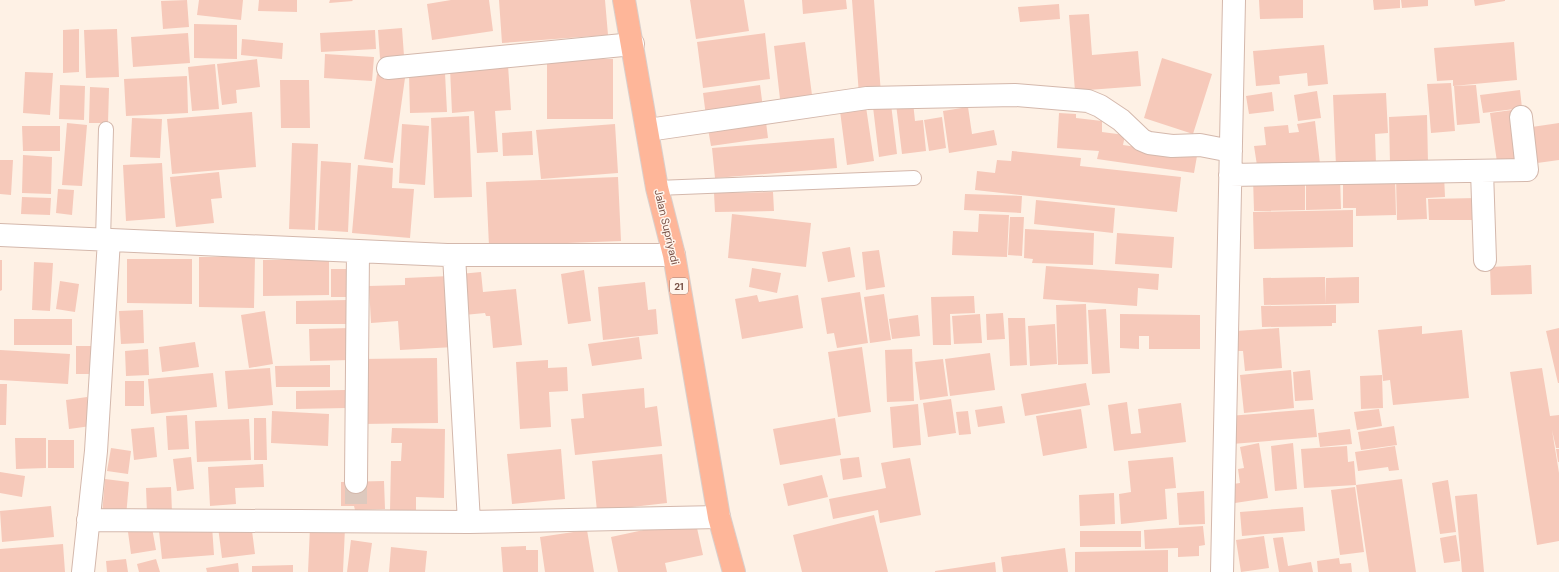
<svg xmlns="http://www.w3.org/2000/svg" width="1559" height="572" font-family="'DM Sans',sans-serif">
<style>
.building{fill:#f6c9ba}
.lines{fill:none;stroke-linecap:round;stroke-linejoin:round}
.minor-tunnel{stroke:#ddc9be;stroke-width:22;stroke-dasharray:22 11;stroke-linecap:butt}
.service-casing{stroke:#d4b8ac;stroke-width:16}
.minor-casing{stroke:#d4b8ac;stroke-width:24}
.trunk-casing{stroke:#dacfcb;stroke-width:24}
.service{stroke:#fff;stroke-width:14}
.minor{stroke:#fff;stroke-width:22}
.trunk{stroke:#feb699;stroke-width:22}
.labels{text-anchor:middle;stroke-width:3;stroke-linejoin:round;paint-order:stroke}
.shield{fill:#fff5ed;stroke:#a28379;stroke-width:1}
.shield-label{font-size:10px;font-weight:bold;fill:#7a5247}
.street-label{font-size:11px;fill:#7a5247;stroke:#fff5ed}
</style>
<rect width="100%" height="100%" fill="#fef1e5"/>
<!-- building -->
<path class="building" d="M187,0L189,27L163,29L161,1Z
M199,0H243L241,20L197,15Z
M259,0H297V12L258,11Z
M330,0H352L353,1L329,3Z
M451,0H489L493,31L432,40L427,4Z
M499,0H605L608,35L502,43Z
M690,0H744L749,31L696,39Z
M802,0H846L847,9L803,14Z
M852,0H874L881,94L859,95Z
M1259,0H1303V18L1260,19Z
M1373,0H1400V8L1374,10Z
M1401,0H1428V6L1402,8Z
M1474,0H1505V1L1475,6Z
M1059,4L1060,19L1020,22L1018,7Z
M1089,14L1092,55L1138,51L1141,86L1075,91L1069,15Z
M194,24L237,25V59L194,58Z
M402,28L404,56L380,58L378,30Z
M79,29V72L63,73V30Z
M117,29L119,77L86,78L84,30Z
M375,30L376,49L321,52L320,33Z
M188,33L190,63L133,67L131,37Z
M765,33L770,79L703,88L697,42Z
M242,39L283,43L282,59L241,55Z
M805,42L812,95L780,99L774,46Z
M1514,42L1517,80L1453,86V80L1437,81L1434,48Z
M1324,45L1328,84L1308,86L1307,73L1279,76L1280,84L1256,86L1253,51Z
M325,54L374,57L372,81L324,78Z
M1162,58L1212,74L1193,134L1144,118Z
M257,59L260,87L236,90L237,103L222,105L217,64Z
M547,59H613V119H547Z
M215,64L219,109L192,111L188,67Z
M508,65L511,110L495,111L498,152L477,153L474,111L452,113L450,68Z
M25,72L53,73L50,115L23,113Z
M445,73L447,112L410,113L409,74Z
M377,74L405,78L393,163L364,159Z
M187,76L188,113L126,116L124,79Z
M280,80H309L310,128H281Z
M1451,83L1455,131L1431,133L1427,84Z
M60,85L85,86L84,120L59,119Z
M760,85L763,108L706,116L703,93Z
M1476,85L1480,123L1457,125L1454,86Z
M90,87L109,88L108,123H89Z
M1520,90L1522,108L1483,113L1480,95Z
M1317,91L1321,118L1298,121L1294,95Z
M1272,92L1274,111L1249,114L1246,96Z
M1386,93L1388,133L1375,134L1376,164L1336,166L1333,95Z
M913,102L915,121L923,120L926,151L902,154L896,104Z
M891,104L897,154L879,157L873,107Z
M866,107L874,161L847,165L840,111Z
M968,107L972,134L994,130L997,145L949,153L943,111Z
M1512,110L1519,159L1497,162L1490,113Z
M252,112L256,167L172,174L167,119Z
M1059,113L1076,114V118L1102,121V132L1125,135L1123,145L1197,156L1194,173L1097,159L1099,151L1057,148Z
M765,114L768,138L711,146L707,123Z
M1427,115L1428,163L1390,164L1389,117Z
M469,116L472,197L434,198L431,118Z
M942,117L946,148L929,151L924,120Z
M132,118L162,119L160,158L130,157Z
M1315,121L1320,164L1258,172L1254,146L1266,145L1264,127L1288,125L1289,133L1299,132L1297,124Z
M67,123L87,125L82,186L62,185Z
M1559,123V160L1530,164L1525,128Z
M402,124L429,126L425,185L399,183Z
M615,124L618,173L541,179L536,130Z
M22,126H60V151H23Z
M532,131L533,155L503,156L502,133Z
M834,138L837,168L715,178L712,148Z
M292,143L318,144L315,230L289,229Z
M1012,151L1081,158L1080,166L1181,177L1177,212L975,190L977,171L995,173L997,160L1011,161Z
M23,155L52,157L51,194L22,193Z
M0,160H13L11,195L0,194Z
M321,161L351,163L348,232L318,230Z
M162,163L165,218L126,221L123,165Z
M358,165L393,168L392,188L414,189L410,238L352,233Z
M219,172L222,198L211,199L214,223L176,227L170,177Z
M1444,175L1445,197L1426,198L1427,219L1397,220L1396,176Z
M1340,176L1341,209L1306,210V177Z
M618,177L621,241L489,246L486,182Z
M1305,177V210L1254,211L1253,178Z
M1395,178L1396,215L1356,216V208H1343V180Z
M58,189L74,190L72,215L56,213Z
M773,192L774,211L715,212L714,193Z
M965,194L1022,196L1021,213L964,210Z
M22,197L51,198L50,215L21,214Z
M1477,198L1478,220H1429L1428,199Z
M1036,200L1115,208L1113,233L1034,224Z
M1353,210V247L1254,249L1253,212Z
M732,214L811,223L806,267L728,258Z
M979,214L1009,215L1007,257L952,255L953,231L978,232Z
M1010,217H1024L1022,256L1008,255Z
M1025,229L1094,233L1093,265L1032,263L1033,259L1024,258Z
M1117,233L1174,237L1172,268L1115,264Z
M850,247L855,277L828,282L822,252Z
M879,250L885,287L866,290L862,252Z
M199,257H255L254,308L199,307Z
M127,259H192V304L127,303Z
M0,260H2V290L0,291Z
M263,260H329V295L263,296Z
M34,262L53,263L50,311L32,310Z
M1531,265L1532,294L1491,295L1490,267Z
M1046,266L1159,274L1158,290L1138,288L1137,306L1043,299Z
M752,268L781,273L777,293L749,287Z
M331,269H356L357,297H331Z
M584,270L591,321L568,324L561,274Z
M481,272L483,292L516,289L522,345L493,348L490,316H486L485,313L464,315L460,274Z
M450,276L454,347L400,350L398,321L371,323L369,286L405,285V278Z
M1325,277L1326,304L1264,305L1263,278Z
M1359,277V303L1326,304V278Z
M60,281L79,284L75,312L56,309Z
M645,282L648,310L656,309L658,334L603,340L598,287Z
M860,292L868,343L837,348L834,333L827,334L821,298Z
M884,294L891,340L870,343L864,297Z
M757,295L759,302L798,295L803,328L742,339L735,299Z
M974,296L975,313L950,314L951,345H933L931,297Z
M348,300V324H296V301Z
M1086,304L1088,364L1058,365L1056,305Z
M1336,305V323H1332V326L1262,327L1261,306Z
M1106,309L1110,373L1092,374L1088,310Z
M143,310L144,343L121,344L119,311Z
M265,311L273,364L249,368L241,315Z
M1003,313L1005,339L987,340L986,314Z
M980,314L982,343L954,344L952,316Z
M1120,314L1200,315V349H1149V336H1139V349L1120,348Z
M918,315L920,336L892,339L889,319Z
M1008,318H1025L1027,365L1010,366Z
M14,319H72V345H14Z
M1055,324L1057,364L1030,366L1028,326Z
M1422,326V334L1462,330L1469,398L1393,405L1390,380L1383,381L1378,330Z
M351,328V360L310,361L309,329Z
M1279,328L1282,368L1245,371L1243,351H1237L1236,331Z
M1559,328V383H1558L1546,331Z
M639,337L642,359L592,366L588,344Z
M195,342L199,367L162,372L159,347Z
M76,346H94V374H76Z
M862,347L871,412L838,417L828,352Z
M148,349L149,375L126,376L125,351Z
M912,349L914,401L887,402L885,350Z
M0,350L70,354L68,384L0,380Z
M990,353L995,390L950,396L945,359Z
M437,358L438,423L361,424L360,359Z
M943,359L948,396L920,400L915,362Z
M548,360V368L567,367L568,391L549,392L551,427L520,429L516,362Z
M330,365V387H276L275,366Z
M270,368L273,405L228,409L225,371Z
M1542,368L1550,416L1559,415V448H1556L1552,430L1559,473V541L1537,545L1510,372Z
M1291,370L1294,408L1244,413L1240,375Z
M1310,370L1313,400L1295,401L1293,372Z
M213,373L217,407L151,414L148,379Z
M1382,375L1383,408L1361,409L1360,376Z
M125,381H144V406H125Z
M1086,383L1090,405L1025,416L1021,394Z
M0,384H7L6,425H0Z
M644,388L645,408L657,406L662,446L575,455L571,419L584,418L582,394Z
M345,390L346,408L296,409V391Z
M87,397L91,426L69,429L66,400Z
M951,399L956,433L928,437L923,403Z
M1127,402L1131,434L1141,433L1138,409L1181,403L1186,442L1114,451L1108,405Z
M918,404L921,445L893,448L890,407Z
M1002,406L1005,423L978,427L975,410Z
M1081,409L1087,448L1043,456L1036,416Z
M1314,409L1317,437L1232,444L1229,416Z
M1379,409L1382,426L1357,430L1354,412Z
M272,411L329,414L328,446L271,443Z
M968,411L971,434L959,435L956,412Z
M187,415L189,449L168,450L166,416Z
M254,418H266L267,460H254Z
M835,418L841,455L780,465L773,429Z
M249,419L251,460L197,462L195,421Z
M1394,426L1397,445L1361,450L1358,432Z
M154,427L157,457L134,460L131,429Z
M392,428L445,429L444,498L416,497V512L390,511L391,461H401L402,443H391Z
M1350,429L1352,444L1320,447L1318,433Z
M15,438H46V468L16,469Z
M48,440H74V468H48Z
M1259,443L1268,498L1235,503L1233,484L1240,483L1238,469L1244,468L1240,447Z
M1293,443L1297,489L1275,491L1271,446Z
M1347,446L1348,462L1354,461L1356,485L1304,488L1301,449Z
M1395,446L1399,470L1389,471L1388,467L1358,471L1355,452Z
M111,448L131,451L128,474L107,471Z
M561,449L565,499L512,504L507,454Z
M1556,449H1559V462H1558Z
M662,454L667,503L597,511L592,461Z
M191,457L194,489L177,491L173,459Z
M859,457L862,477L843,480L840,459Z
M1173,457L1176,488L1165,489L1167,519L1121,524L1119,494L1131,492L1128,461Z
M910,458L921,515L880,523L878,510L833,519L829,499L886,488L881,463Z
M263,464L264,487L235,488L236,504L210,506L208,467Z
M0,472L25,476L22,497L0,493Z
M822,475L828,497L788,506L783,484Z
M105,479L129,482L126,517L102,515Z
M1402,479L1416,572H1369L1356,485Z
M1448,480L1456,532L1440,534L1432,483Z
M384,481L385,509L355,510L354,506H341V482Z
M171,487L172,512L147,513L146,488Z
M1355,487L1364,552L1340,555L1331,490Z
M1204,491L1205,524L1179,525L1177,493Z
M1114,493L1115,524L1080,526L1079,495Z
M1477,494L1484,572H1462L1455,496Z
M51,506L54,537L2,542L0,511Z
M1303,507L1305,531L1242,536L1240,512Z
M874,515L888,572H802L793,535Z
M695,519L703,555L665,563L667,572H618L611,537Z
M251,523L255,554L222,558L218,527Z
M212,526L214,555L162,559L159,531Z
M1203,526L1205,545L1199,546V556L1178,557V548L1145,549L1144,530Z
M310,527L345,528L343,572H308Z
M152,528L156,550L131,554L128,532Z
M587,530L594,572H545L540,537Z
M1080,531H1141V547H1080Z
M1456,535L1460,561L1444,563L1440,538Z
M1264,536L1269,568L1241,572L1236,540Z
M1283,537L1288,566L1311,562L1313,572H1279L1273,538Z
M351,540L372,543L368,572H347Z
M63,544L65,572H0V549Z
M526,546V550H538V572H503L501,547Z
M391,547L427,551L425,572H389Z
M1065,548L1068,572H1003L1001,557Z
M1168,550V572H1075V552Z
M1339,558L1340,564L1351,563L1352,572H1318L1317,561Z
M126,559L128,572H107L106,561Z
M156,559L160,572H139L137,564Z
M995,562L996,572H935V571Z
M238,563L239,572H207L206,568Z
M293,565V572H252V566Z"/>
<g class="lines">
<!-- minor-tunnel -->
<path class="minor-tunnel" d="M356,482V510"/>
<!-- service casing -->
<g class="service-casing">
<path id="service" d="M657,188L914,178
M103,240L106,129"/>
</g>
<!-- minor casing -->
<g class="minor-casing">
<path id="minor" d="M388,68L633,44
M648,130L867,98L1015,95L1088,101L1100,106L1121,120L1142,140L1149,143L1172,146L1200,145L1231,151
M1482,171L1485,260
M1230,175L1527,170L1521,117
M0,235L447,255H674
M454,255L469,522
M356,482L358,251
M88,520L469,522L719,517
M83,572L96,451L109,240
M1222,572L1234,0"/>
</g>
<!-- trunk casing -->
<g class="trunk-casing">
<path id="trunk" d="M624,0L657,188L674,255L719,517L734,572"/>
</g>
<!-- service -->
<use href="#service" class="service"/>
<!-- minor -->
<use href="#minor" class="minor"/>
<!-- trunk -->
<use href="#trunk" class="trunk"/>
</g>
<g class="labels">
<!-- shield labels -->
<rect class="shield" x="670" y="278" width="18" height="16" rx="3"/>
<g class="shield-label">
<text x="679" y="290">21</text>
</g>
<!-- street labels -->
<g class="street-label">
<text transform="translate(667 227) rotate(77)" y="4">Jalan Supriyadi</text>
</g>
</g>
</svg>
